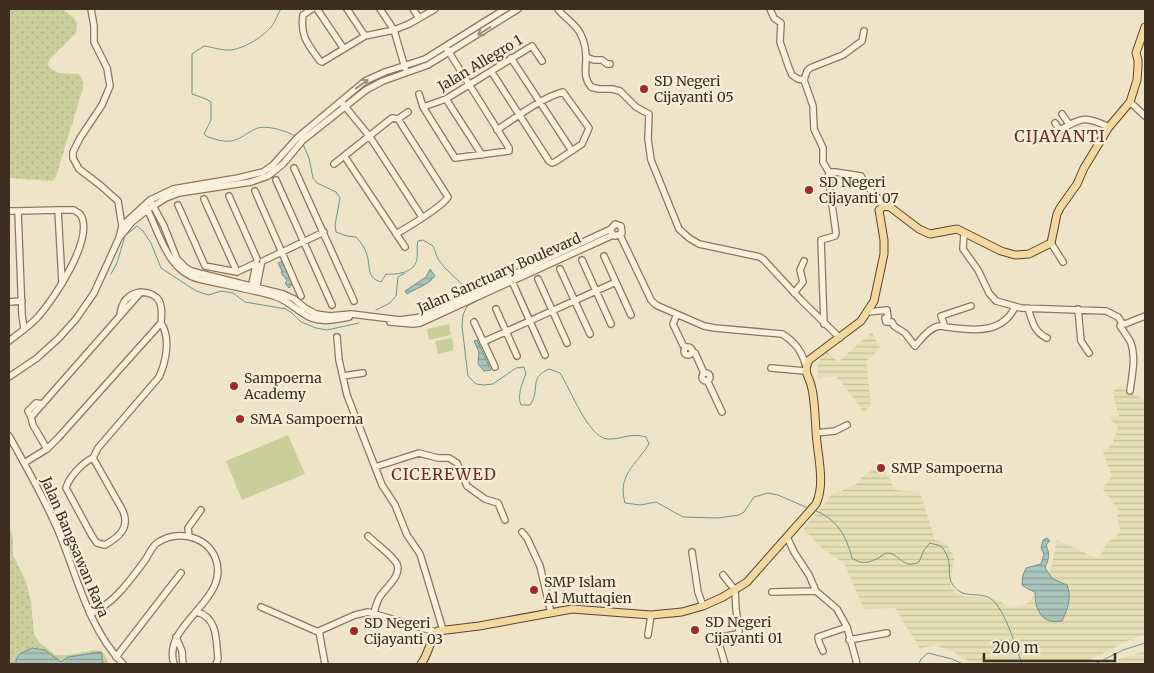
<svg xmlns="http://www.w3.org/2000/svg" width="1154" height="673" font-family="Merriweather,serif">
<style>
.farmland{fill:url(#farmland-rules)}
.grass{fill:url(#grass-dots)}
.pitch{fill:#c9cf9b}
.water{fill:url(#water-rules);stroke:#6f938a}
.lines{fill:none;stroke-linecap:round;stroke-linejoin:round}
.stream{stroke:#6f938a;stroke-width:1}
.minor-casing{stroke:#8d765c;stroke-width:8}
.major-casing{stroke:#5b4430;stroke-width:9}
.minor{stroke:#faf1dc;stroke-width:5.5}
.major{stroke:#f3d9a0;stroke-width:7}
.oneway{stroke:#9c907e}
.poi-dot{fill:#9e2a2b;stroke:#f7eed8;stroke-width:2}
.labels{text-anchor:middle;stroke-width:4.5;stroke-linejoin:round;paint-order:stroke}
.street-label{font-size:14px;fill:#3d2e20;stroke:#f7eed8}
.poi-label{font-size:14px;fill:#3d2e20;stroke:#f7eed8;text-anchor:start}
.quarter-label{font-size:16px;letter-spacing:1px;fill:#6b2e1e;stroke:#f7eed8}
</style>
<defs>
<pattern id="farmland-rules" width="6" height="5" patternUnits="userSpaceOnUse" patternTransform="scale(1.25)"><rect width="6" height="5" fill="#e6deb5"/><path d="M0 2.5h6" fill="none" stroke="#c6bf9b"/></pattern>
<pattern id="grass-dots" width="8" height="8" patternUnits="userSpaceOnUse" patternTransform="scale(1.25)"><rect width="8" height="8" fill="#c9cf9b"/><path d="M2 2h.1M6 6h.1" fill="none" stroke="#aeb285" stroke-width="1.8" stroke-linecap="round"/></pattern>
<pattern id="water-rules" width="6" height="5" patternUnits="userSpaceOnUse" patternTransform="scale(1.25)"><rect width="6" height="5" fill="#a9c4bc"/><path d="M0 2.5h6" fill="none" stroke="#8ba098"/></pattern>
</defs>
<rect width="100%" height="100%" fill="#f0e4c8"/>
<!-- farmland -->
<path class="farmland" d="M872,332L880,348L866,361L871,405L864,412L836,376L817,378L818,363L826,351L838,362Z
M1121,385L1132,394L1145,399V634L1129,640L1082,664H973L953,652L934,645L920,649L895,608L864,609L844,563L823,549L803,529L824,505L831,495L857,484L862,477L876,468H884L895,490L920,492L935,540L943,542L950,548L954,559L951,574V587L957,593L964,597H980L998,600L1010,608L1028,603L1049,576L1057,540L1098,559L1107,543L1121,532L1117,517L1119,511L1102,488L1112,476L1103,453L1112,444L1118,428L1109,417L1119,416L1112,392Z
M1145,651V664H1110L1119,659Z"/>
<!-- grass -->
<path class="grass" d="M9,9H63L74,18L77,23L76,33L50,59L48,63L49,67L58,73L79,74C83,78 83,82 83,88L56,177L52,181L9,178Z
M9,526L13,537V555L26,582L31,601L34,634L39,642L55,655H68L96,650L101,651L105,655L109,664H9Z"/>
<!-- pitch -->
<path class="pitch" d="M449,324L451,335L429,340L427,329Z
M452,338L454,350L438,354L435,341Z
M288,435L305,474L242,500L226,461Z"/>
<!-- water -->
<path class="water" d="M283,261L293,283L289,288L285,283L287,281L284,276H283L281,272L282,271L278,263Z
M430,269L435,276C427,286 418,287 407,294L405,291L426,277Z
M477,340L491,370L484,371L478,364L479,352L474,341Z
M1047,538L1050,541L1046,545C1050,554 1049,559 1045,568L1053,579L1067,585C1072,598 1068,608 1062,621C1042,625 1035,610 1035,592L1028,589L1022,585L1023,575L1026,568L1041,564L1044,554L1041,548L1043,540Z
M32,648L45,650L61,662L68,657L101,652L103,664H16V659L20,654Z"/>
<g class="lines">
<!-- stream -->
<path class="stream" d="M281,9C277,14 276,21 272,26C263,37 245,48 231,50C223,51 212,47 204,46L192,54V94L206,99L211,102V120L204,134C208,138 213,138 218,140C238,145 242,134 258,128C267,125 287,131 295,136
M303,144L309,158L313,178L317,183L336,192L340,198L335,225L336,232L347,236L356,237C362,243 366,250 368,259C370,270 368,278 381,282L386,274C398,275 416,272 417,258C418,252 416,248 418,241L423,240L433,246L438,259L445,268L470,292
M111,274L117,263L125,236L137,226L143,231L151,243L161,268L196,291L209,295L221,291L233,293L245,302L286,309L293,314L301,322L316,328L327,330L359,323
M475,302L467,306L463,315L462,326L468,376L476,384L484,385L493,384L516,368L524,367L526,374C522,383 517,396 521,405H530C541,390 528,378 549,369L560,373C570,388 588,437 607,439C621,440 630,432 646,437L649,444C636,465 617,475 625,503L640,505L656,502L683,517L718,518L739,515L744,512L754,497L768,493L778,495L808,508
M376,310L390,303L396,296L398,277L405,273
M814,510C837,519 846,535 852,558C862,565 869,563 880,557C883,555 885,553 887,553C900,553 902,570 919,562L924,550L930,543L941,546C945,551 948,556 949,563C950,570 948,579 953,585C963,599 975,592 988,597C1004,604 1016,648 1022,664
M919,664L921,659L928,653L952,659L963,664
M1095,664L1123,650L1145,643"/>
<!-- minor casing -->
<g class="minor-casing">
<path id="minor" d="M312,9L303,15C300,37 308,44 320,61L322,62L365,36L394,30L409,24L435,9
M317,9L344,49
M347,9L365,36
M380,9L394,30L405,68
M413,9L419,18
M558,9C564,18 577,24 581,35C584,41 586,50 586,58C586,70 583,77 591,87L599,89H612L620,91L636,107L649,114L648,139L651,160L679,229L689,238L699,244L760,257L764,260L801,300L840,338
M770,9L774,18L781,23L780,42L789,68L792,75L798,79L804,80L813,106L814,129L823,148V162L830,174
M586,57L594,60H602L607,64H610
M511,58L572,151
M491,71L549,161L552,163L555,162L582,144L589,128L563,92C543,97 515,118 497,130
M804,80L807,71L810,68L843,55L862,41L864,31
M419,94L423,107L455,158L509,151V148L447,49
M446,99L482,155
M1130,102L1145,116
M343,104L370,137L422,217
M423,107L446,99L532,46L542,61
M1062,114L1069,124
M1055,123L1060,130C1083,117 1085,116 1109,127
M345,157L405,247
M334,164L392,118L398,119L408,112
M294,168L354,301
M276,180L332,305
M255,191L301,296
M229,196L257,259
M204,199L237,272
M150,200L164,226L177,259L185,267L191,271L283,294L294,299L305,308L316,314L330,316L351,314L400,320L422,317L611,229L615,224L621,226L622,233L615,236L611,232V229
M145,205C159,230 166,271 199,279C224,285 250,289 274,296C287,300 294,308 304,314C318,324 333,320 349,317
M178,205L205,266L237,272L256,263
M9,211H18L22,315L24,329
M18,211L58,210
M122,226L150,200L173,189L238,178L263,172L273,165L298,137L365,81L385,72L425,59L505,9
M964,233L963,249L978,270L989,293L996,301L1021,308L1106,311L1118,317L1122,323L1125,324L1145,316
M396,234C408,227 442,207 448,197L398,119
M620,235L651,300L656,305L704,326L715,328L782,334C794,341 803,353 806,367
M119,238L132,222L147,210L166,198L179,193L251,182L268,176L283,164L303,140L366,90L383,81L428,65L518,9
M1051,243L1063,262
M604,256L631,315
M582,260L611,324
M263,261L324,232
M560,269L590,334
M511,279L545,355
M538,279L567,343
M251,289L256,264
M256,290L261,265
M794,293L803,282L800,270L804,261
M9,302L22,301
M1028,308C1032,321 1034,332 1047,338
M496,309L517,356
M1078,309L1081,341L1089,353
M867,312L887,310L888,317L885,318L886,322H892L894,326L905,333L915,346C921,339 929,328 939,326C943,326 949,328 954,328C978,331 1003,332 1015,307
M677,314L673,324L683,345L686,347
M120,316C121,303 127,294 141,292
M390,322L413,324L420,323L613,235
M474,322L495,367
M1122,323L1120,326C1124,332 1128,337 1131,343C1136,358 1132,376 1130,391
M824,324L821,240L835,236L836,233L828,176L832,172H835L861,176C867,189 876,194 884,206
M945,327L941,316L971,306
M337,337L339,360L347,395L382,485L395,505L407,535L420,554L443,630
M9,341C18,334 28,327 36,319C53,301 96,237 80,214L74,210H58L62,282
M483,342L616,282
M684 351a4 4 0 1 1 8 0a4 4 0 1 1-8 0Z
M692,351L695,353L704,373
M771,368L805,371
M702 377a4 4 0 1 1 8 0a4 4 0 1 1-8 0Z
M343,376L363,373
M9,377L37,358L59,338L76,319L94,293L119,238L122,226L118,201L100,185L79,169L73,158V152L80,138L102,105L110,86L107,68L94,42V26L91,9
M707,380L722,412
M31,417L33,425L47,449
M816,433L835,431L847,425
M9,436C26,466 43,496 57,528C77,574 87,627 123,664
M93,458L123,511C130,528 119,537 105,545L97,543L92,536L66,488C69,477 83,462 93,458Z
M93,458L98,448L159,377C166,362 171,338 161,323
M24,463L47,449L58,438L161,323C163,305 161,293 141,292L31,417L28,411L36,403L43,404
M375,467L419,453L438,458H449L457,463L467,486L485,499L498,503L505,520
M522,532L527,538L540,566L551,613
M189,536L188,528L201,510
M368,536C375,543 393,556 397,564C402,576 385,588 379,598C377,603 375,608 374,613
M787,537L794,552L809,575L816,591L837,609L847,627L857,664
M692,552L698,592L703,606
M723,575L735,590L736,609L739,631L737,634L721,637L718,640L725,664
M772,592L816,591
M261,607L316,631H319L355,615L368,612L436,632
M197,612C218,618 216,640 218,659L216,664
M90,614C115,603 130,580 146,559C149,553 152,547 157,543C176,530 205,535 215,557C233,600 161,623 174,664
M319,631L325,664
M648,635L651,615
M176,637L182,651L183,664
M849,640L887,633
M823,651L819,642L818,637L847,627
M116,657L181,573"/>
</g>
<!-- major casing -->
<g class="major-casing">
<path id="major" d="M421,664C429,654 430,638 438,631L479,626L572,609L651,615L682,612L703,606L723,597L747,582L816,504C826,483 817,454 816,431C815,417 815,403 812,389C810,376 802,374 809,360L861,321L874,301L884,254V240L879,210L884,206L890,207L919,229L930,234L957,229L1001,251L1015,255L1029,254L1051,243L1057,214L1060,208L1077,184L1084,168L1109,127L1130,102L1137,80L1138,67V60L1136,53L1145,27"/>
</g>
<!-- minor -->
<use href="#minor" class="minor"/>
<!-- major -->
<use href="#major" class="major"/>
</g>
<!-- one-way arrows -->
<defs><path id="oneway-shaft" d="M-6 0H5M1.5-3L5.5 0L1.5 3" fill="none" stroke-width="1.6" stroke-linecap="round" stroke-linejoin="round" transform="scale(1.25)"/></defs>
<g class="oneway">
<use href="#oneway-shaft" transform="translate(484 31) rotate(148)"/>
<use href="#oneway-shaft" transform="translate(362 84) rotate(-36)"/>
</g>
<!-- markers -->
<g class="poi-dot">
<circle cx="644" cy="89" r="5"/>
<circle cx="809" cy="190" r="5"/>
<circle cx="234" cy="386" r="5"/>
<circle cx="240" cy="419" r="5"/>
<circle cx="881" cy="468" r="5"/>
<circle cx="534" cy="590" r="5"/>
<circle cx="695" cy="630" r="5"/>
<circle cx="354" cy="631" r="5"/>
</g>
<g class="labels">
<!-- street labels -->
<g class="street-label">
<text transform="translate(480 63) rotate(-31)" y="5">Jalan Allegro 1</text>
<text transform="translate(499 273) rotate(-24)" y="5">Jalan Sanctuary Boulevard</text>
<text transform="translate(75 547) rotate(67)" y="5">Jalan Bangsawan Raya</text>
</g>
<!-- poi labels -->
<g class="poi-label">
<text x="654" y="86">SD Negeri<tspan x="654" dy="16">Cijayanti 05</tspan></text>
<text x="819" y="187">SD Negeri<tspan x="819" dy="16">Cijayanti 07</tspan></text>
<text x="244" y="383">Sampoerna<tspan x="244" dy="16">Academy</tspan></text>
<text x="250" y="424">SMA Sampoerna</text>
<text x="891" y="473">SMP Sampoerna</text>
<text x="544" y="587">SMP Islam<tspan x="544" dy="16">Al Muttaqien</tspan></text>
<text x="705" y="627">SD Negeri<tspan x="705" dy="16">Cijayanti 01</tspan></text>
<text x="364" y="628">SD Negeri<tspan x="364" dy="16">Cijayanti 03</tspan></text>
</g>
<!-- quarter labels -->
<g class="quarter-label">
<text x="1060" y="142">CIJAYANTI</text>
<text x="444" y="480">CICEREWED</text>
</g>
</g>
<!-- border -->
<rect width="1154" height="673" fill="none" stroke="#3d2e20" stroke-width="20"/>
<!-- scale -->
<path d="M984 653v8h131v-8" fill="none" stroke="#3d2e20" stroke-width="2.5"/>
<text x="992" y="653" font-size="15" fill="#3d2e20" stroke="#f7eed8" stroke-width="4" paint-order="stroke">200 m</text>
</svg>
